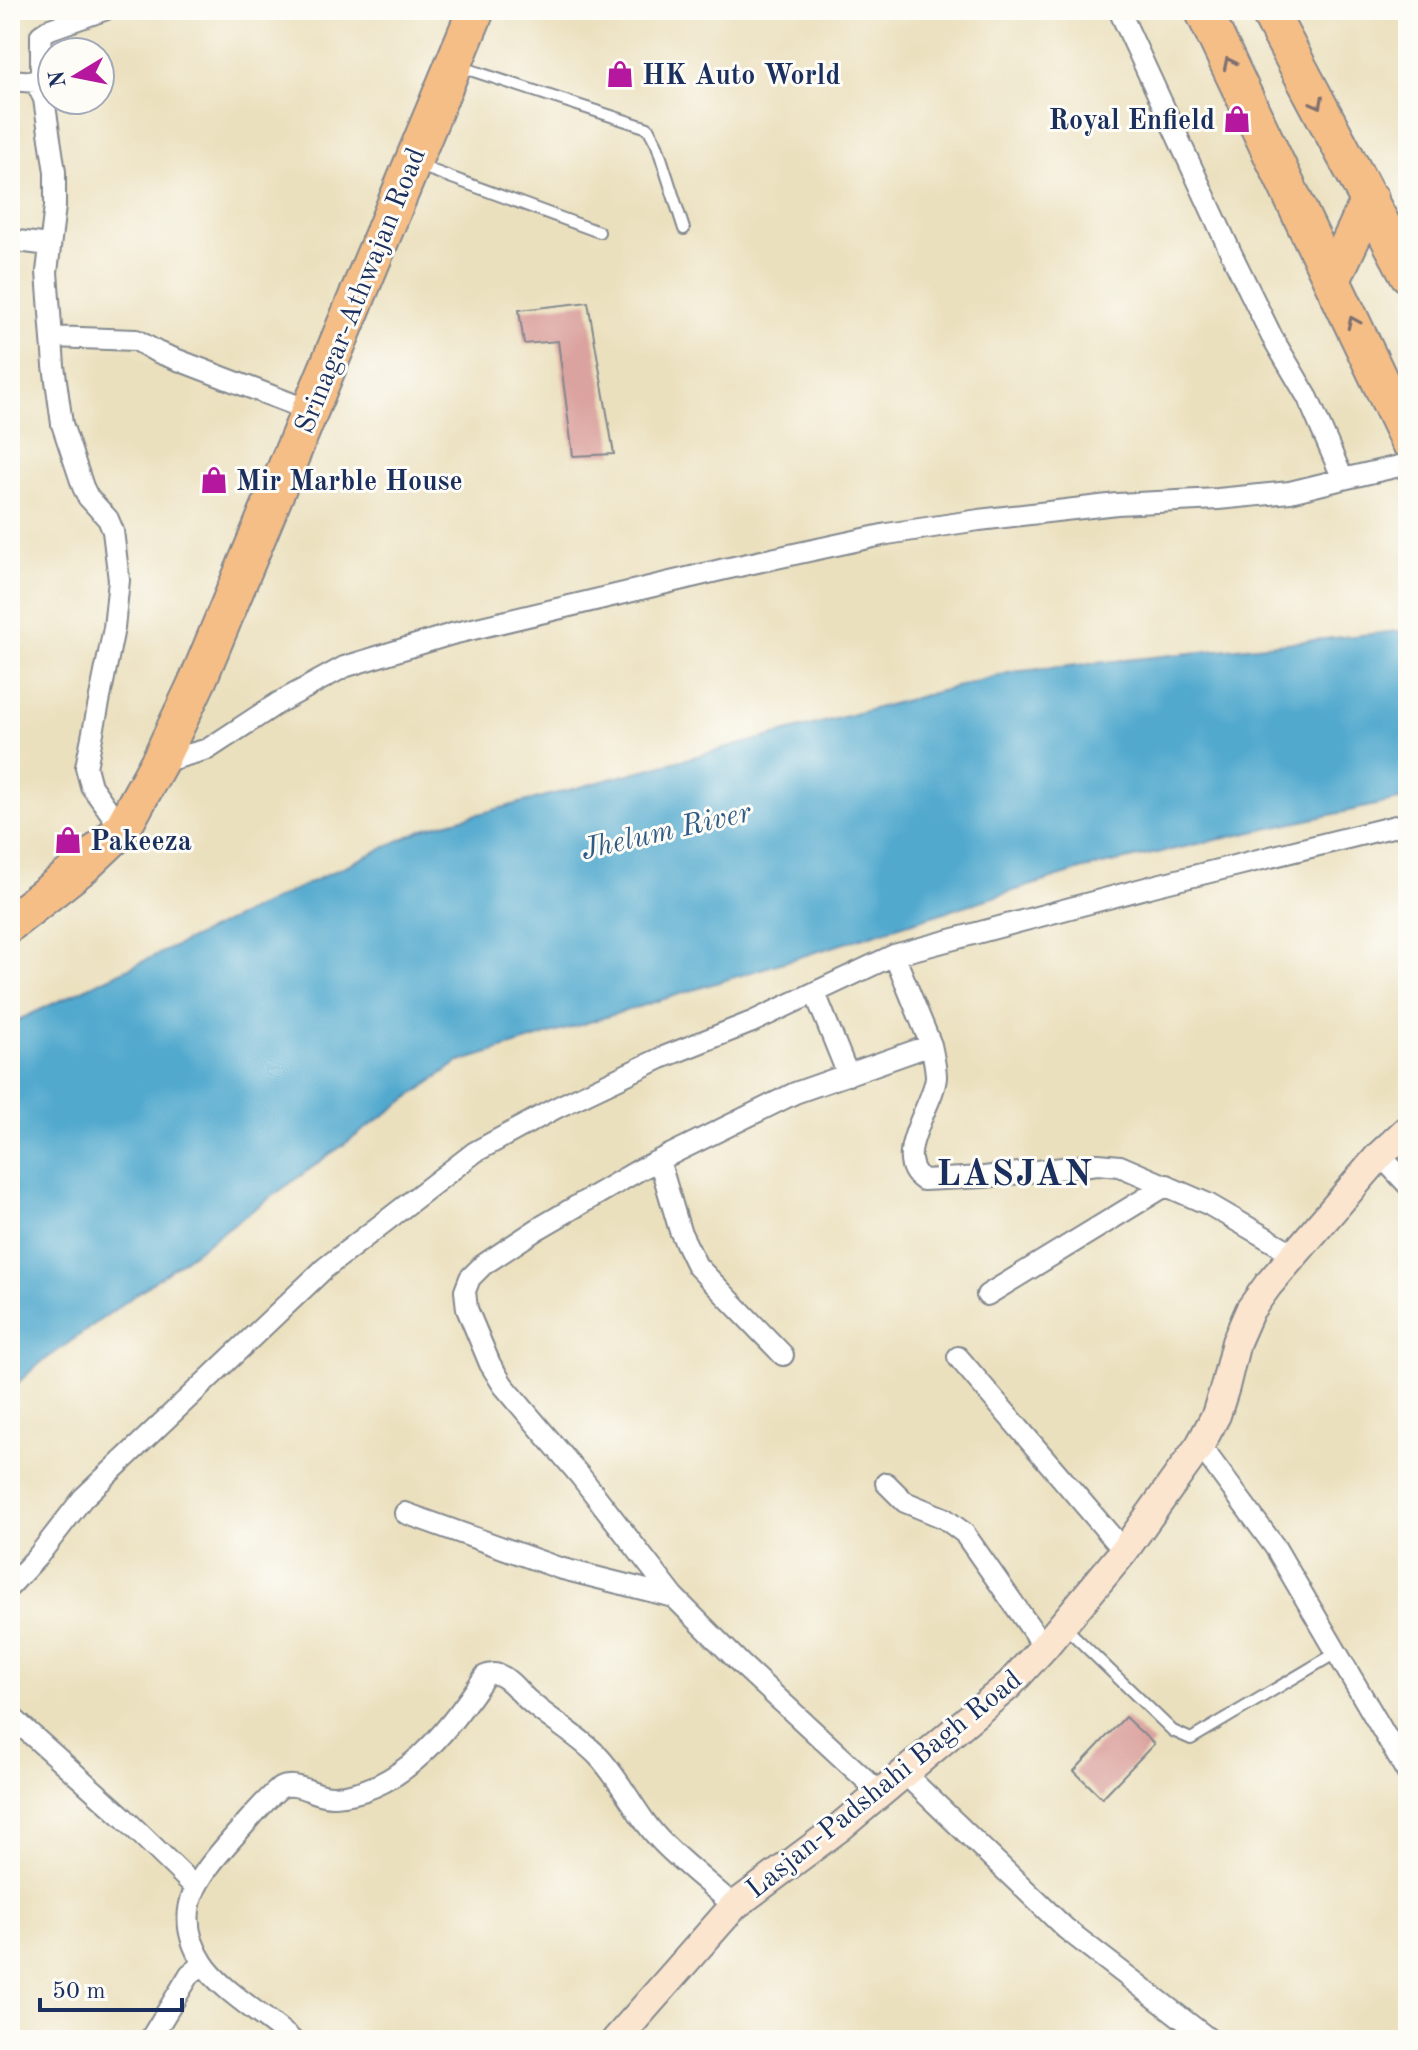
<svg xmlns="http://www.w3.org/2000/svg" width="1418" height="2050" font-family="'Old Standard TT',serif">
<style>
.water{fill:#51a9ce;stroke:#366c96;stroke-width:2}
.building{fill:#dba39f}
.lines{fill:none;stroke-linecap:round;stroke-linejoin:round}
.lane-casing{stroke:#83888e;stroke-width:14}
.street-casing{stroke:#83888e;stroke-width:24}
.secondary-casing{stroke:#83888e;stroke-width:32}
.highway-casing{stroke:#83888e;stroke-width:40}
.lane{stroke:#fff;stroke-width:10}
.street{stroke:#fff;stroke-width:20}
.secondary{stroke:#fbe5cf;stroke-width:28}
.highway{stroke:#f6be87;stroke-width:36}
.oneway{stroke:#7e6f70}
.labels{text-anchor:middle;stroke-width:6;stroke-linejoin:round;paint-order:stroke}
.poi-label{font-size:28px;font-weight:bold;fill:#1b2f5e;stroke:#fdfcf7;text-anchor:start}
.street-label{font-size:28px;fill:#1b2f5e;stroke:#fdfcf7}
.water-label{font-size:30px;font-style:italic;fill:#2e5a85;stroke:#fdfcf7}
.district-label{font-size:36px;font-weight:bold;letter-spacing:2px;fill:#1b2f5e;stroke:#fdfcf7}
</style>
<rect width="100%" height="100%" fill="#fdfcf7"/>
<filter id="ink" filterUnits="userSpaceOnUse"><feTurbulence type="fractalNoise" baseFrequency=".0125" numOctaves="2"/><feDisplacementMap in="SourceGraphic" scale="16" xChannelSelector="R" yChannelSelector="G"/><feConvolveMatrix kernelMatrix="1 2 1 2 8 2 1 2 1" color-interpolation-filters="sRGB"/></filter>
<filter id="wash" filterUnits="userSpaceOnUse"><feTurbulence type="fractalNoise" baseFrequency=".006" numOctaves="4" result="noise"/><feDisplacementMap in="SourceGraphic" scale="32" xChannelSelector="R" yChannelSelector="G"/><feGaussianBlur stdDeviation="1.8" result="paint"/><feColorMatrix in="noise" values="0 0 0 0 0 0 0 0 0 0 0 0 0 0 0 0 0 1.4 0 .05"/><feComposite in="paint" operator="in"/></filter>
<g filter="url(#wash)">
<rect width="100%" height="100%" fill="#ebe0be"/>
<!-- water -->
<path class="water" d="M1408,630V798L1084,869L457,1063L35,1367L10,1390V1024L426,828L1012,672Z"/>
<g id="blocks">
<!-- building -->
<path class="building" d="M588,302L614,454L573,456L558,341L524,344L519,310Z
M1125,1717L1154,1744L1102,1798L1074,1771Z"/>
</g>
</g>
<g filter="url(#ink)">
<use href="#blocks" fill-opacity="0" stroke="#83888e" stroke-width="2"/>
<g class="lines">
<!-- lane casing -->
<g class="lane-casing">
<path id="lane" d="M458,66L648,128L657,145L684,229
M417,165L599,232
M1063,1625L1173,1731L1191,1739L1336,1653"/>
</g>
<!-- street casing -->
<g class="street-casing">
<path id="street" d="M10,80L36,82L44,99L55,172V206L47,272L54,366L62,424L83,487L88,497L108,519L113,531L119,580L114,628L86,767L91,786L122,829
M41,88V35L50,29L104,10
M10,240L49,245
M52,337L136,340L157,352L311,411
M1343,479L1408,464
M161,758L173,759L208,749L278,703L344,667L452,634L725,569L887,534L979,520L1117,504L1218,499L1290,492L1343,479L1308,398L1272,337L1232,255L1119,10
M894,955L931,1045
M815,993L848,1075
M1380,1155L1408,1185
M659,1160L680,1231L697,1266L783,1355
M987,1295L1167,1185
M958,1357L1124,1551
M1200,1445L1275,1547L1408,1774
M886,1483L905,1502L944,1518L964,1533L1044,1647
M405,1513L559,1568L674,1597L741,1664L880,1793
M10,1586L38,1556L83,1498L325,1268L475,1152L556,1108L661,1058L752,1022L894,955L1157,885L1408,823
M674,1597L581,1477L503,1385L490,1364L467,1309L465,1291L470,1278L483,1265L539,1228L639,1170L795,1093L931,1045C933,1055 936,1067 936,1077C934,1105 890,1158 923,1180L984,1177L1098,1164L1120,1166L1208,1204L1294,1254
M14,1719L120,1814L195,1887
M904,1773L1066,1929L1210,2040
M151,2038L190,1974L203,1964
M292,2040C267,2017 220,1990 203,1963C168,1908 202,1873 237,1833C251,1818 264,1801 280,1788C299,1780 314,1797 334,1796C402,1793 451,1727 485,1676C503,1667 516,1690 529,1701C550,1720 576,1734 597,1755C623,1782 637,1818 664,1844C686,1866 711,1885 734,1906"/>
</g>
<!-- secondary casing -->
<g class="secondary-casing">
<path id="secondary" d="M616,2040L734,1906L840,1827L1009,1685L1044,1647L1124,1551L1200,1445L1216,1415L1225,1387L1236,1342L1250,1310L1268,1285L1380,1155L1408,1129"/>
</g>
<!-- highway casing -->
<g class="highway-casing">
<path id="highway" d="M1203,10L1408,440
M1268,10L1408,274
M1333,278L1370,199
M10,923L84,865L122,829L161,758L198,680L476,10"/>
</g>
<!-- lane -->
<use href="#lane" class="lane"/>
<!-- street -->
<use href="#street" class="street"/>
<!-- secondary -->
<use href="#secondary" class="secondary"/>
<!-- highway -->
<use href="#highway" class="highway"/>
</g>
<!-- one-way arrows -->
<defs><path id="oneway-chevron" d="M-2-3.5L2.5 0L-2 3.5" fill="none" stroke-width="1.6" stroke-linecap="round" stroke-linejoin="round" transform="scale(2)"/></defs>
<g class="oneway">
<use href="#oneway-chevron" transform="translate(1229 63) rotate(-116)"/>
<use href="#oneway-chevron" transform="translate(1318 103) rotate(62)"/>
<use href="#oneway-chevron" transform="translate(1353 322) rotate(-114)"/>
</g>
</g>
<!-- icons -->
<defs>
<g id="shop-bare" transform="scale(2.16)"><path d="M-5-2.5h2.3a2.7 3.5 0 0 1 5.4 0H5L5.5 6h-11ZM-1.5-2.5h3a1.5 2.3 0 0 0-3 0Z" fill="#b5179e" stroke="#fdfcf7" stroke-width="2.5" paint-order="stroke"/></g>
</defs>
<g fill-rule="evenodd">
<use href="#shop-bare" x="620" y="74"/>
<use href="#shop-bare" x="1237" y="119"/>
<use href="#shop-bare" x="214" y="480"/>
<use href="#shop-bare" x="68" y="840"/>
</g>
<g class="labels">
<!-- poi labels -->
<g class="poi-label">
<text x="642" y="84">HK Auto World</text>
<text x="1215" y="129" text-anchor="end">Royal Enfield</text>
<text x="236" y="490">Mir Marble House</text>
<text x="90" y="850">Pakeeza</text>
</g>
<!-- street labels -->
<g class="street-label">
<text transform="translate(359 290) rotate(-68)" y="10">Srinagar-Athwajan Road</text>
<text transform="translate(883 1783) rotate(-39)" y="10">Lasjan-Padshahi Bagh Road</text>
</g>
<!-- water labels -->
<g class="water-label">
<text transform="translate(666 830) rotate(-13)" y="10">Jhelum River</text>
</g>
<!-- district labels -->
<g class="district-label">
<text x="1015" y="1185">LASJAN</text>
</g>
</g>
<!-- margin -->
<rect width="1418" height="2050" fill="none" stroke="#fdfcf7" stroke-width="40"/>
<!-- north arrow -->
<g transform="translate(76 76) rotate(260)"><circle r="38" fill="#fdfcf7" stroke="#a3aaba" stroke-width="2"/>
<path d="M0-6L14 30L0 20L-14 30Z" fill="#b5179e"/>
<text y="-12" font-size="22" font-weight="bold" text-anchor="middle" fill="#1b2f5e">N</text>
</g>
<!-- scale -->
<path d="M40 1998v12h142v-12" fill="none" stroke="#1b2f5e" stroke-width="4"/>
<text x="52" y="1998" font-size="24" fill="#1b2f5e" stroke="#fdfcf7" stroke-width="6" paint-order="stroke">50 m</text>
</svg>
